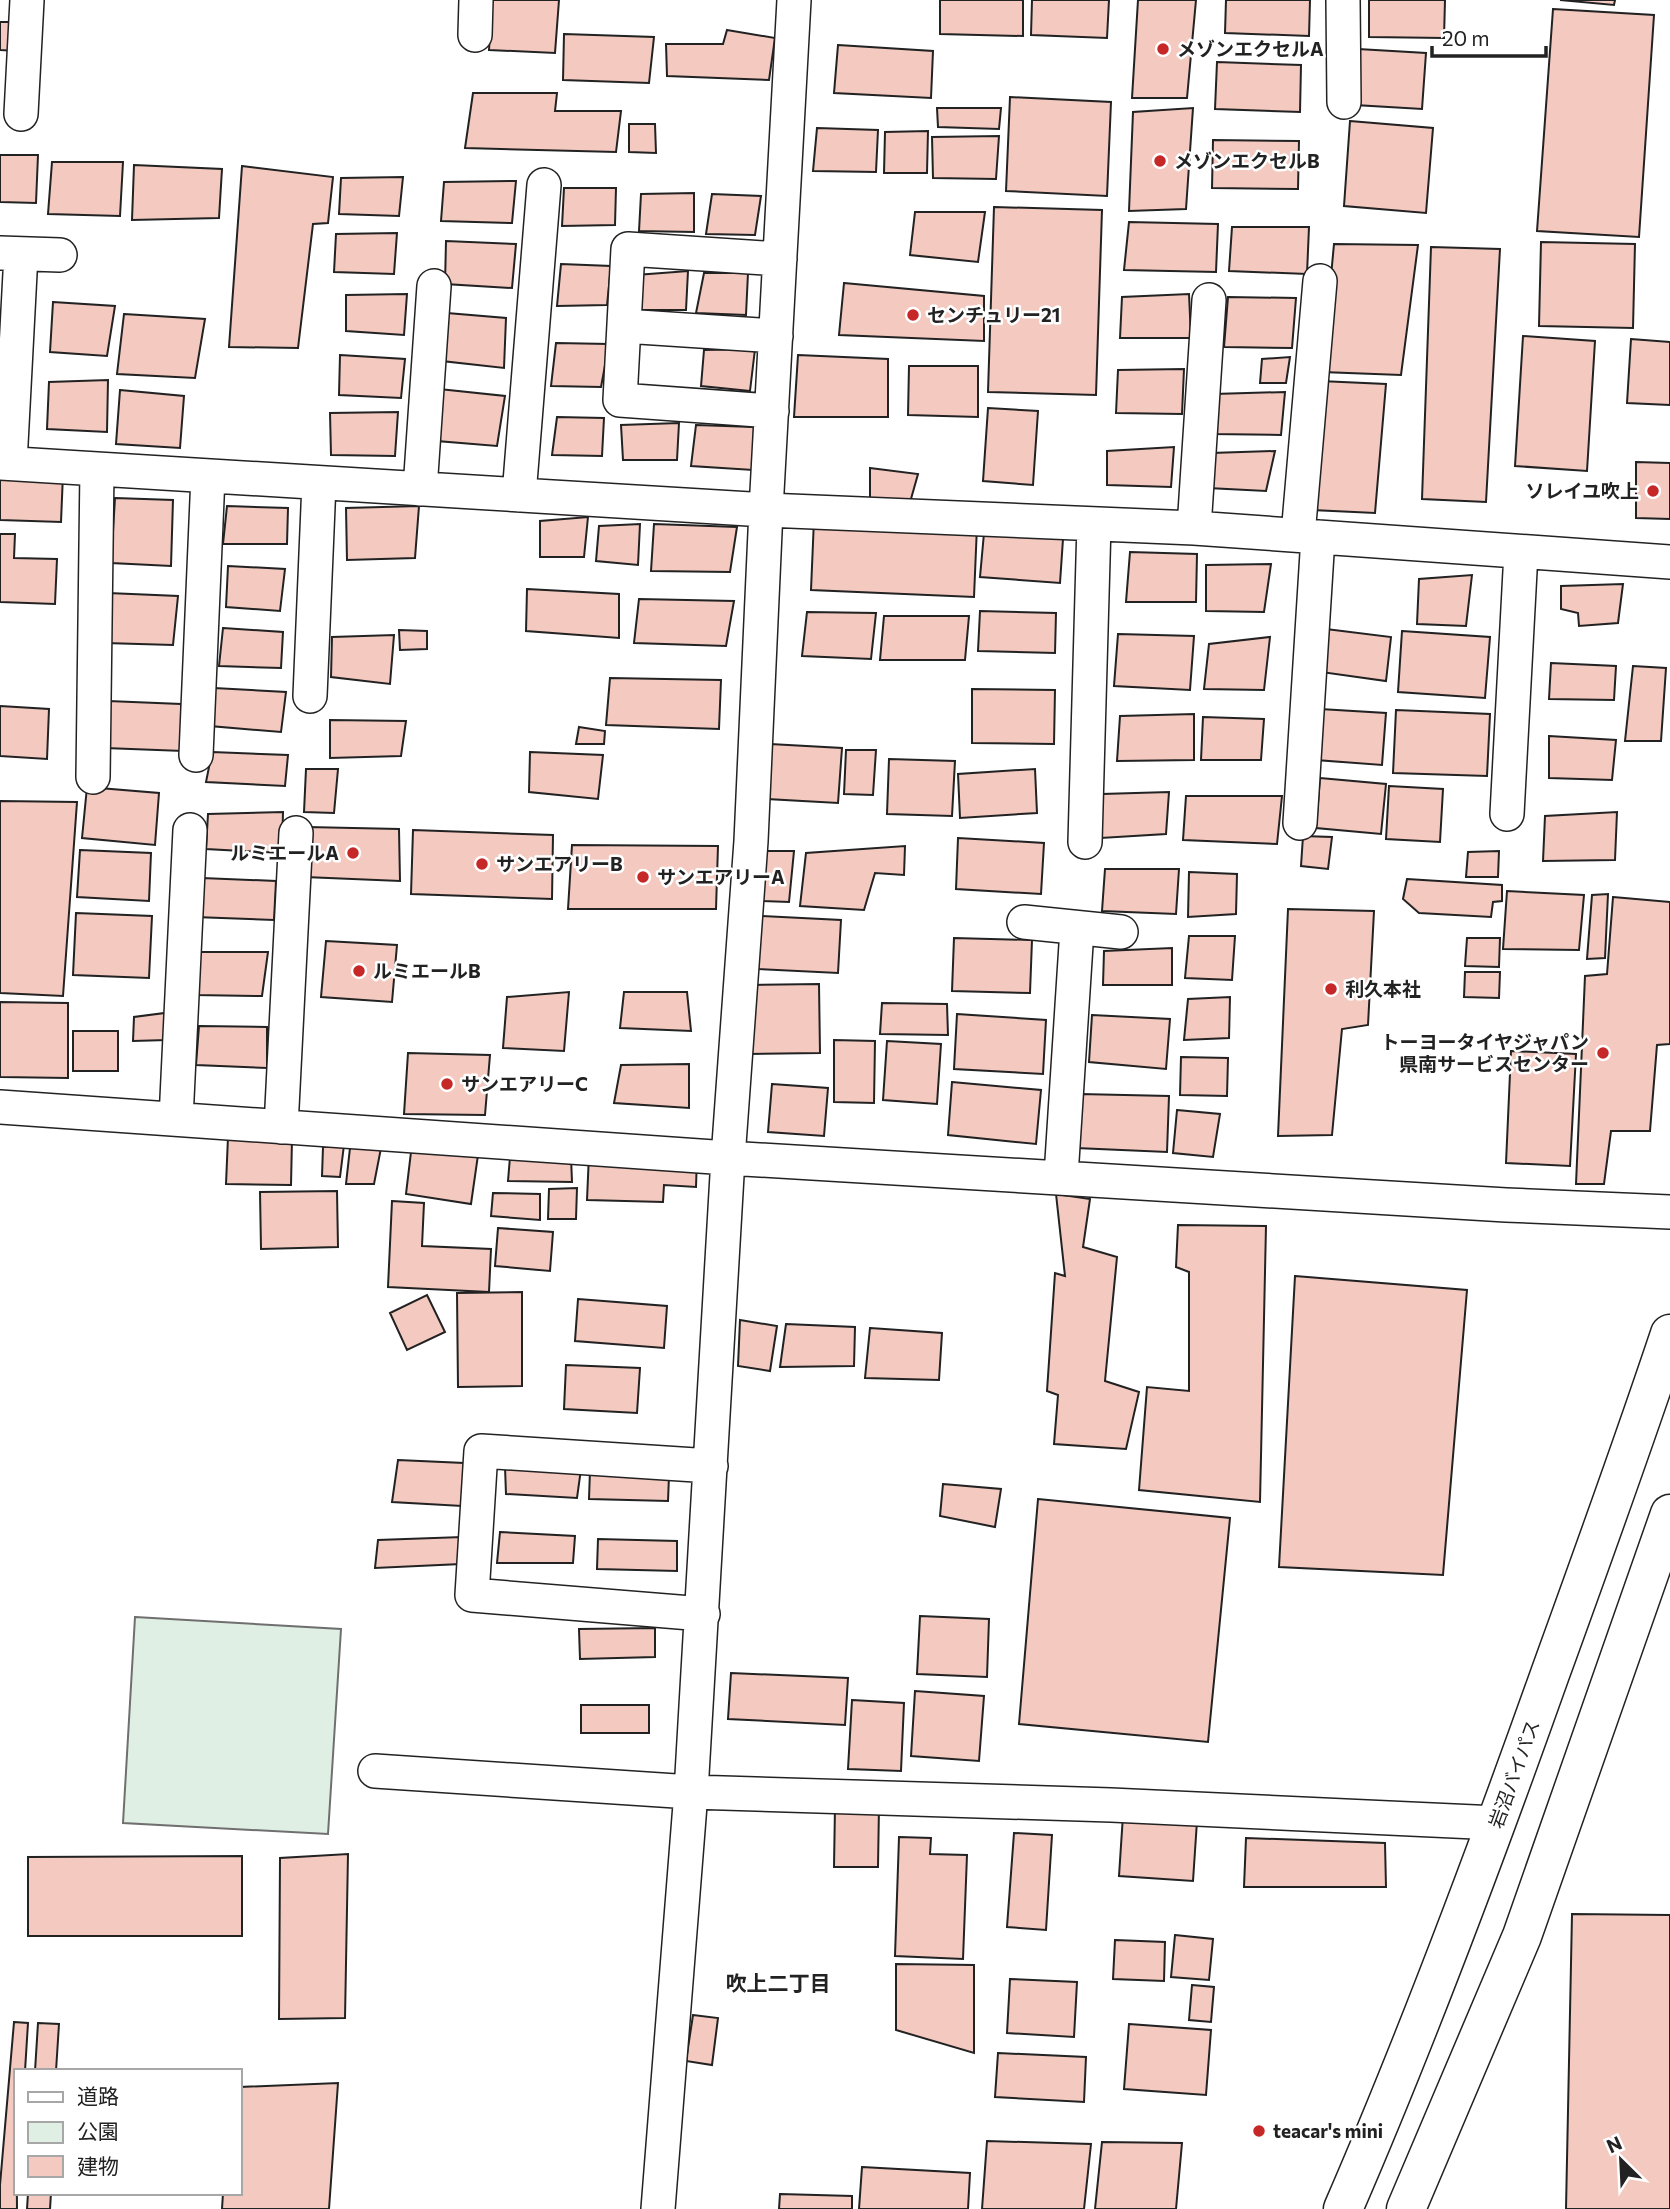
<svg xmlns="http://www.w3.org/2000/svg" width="1670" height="2209" font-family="Commissioner,'Noto Sans JP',sans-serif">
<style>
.green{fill:#e0efe3;stroke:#6f6f6f;stroke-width:2}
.building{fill:#f3c9c0;stroke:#222;stroke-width:2}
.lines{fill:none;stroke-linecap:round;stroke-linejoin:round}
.street-casing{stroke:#222;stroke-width:36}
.highway-casing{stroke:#222;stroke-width:41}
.street{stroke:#fff;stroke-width:33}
.highway{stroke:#fff;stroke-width:38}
.poi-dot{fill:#c62828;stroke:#fff;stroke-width:2.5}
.labels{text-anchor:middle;stroke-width:5;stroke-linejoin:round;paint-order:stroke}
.poi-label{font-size:19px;font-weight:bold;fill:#222;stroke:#fff;text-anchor:start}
.street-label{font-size:19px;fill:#222;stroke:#fff}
.neighbourhood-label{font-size:21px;font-weight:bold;fill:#222;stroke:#fff}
</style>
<rect width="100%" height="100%" fill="#fff"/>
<!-- green -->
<path class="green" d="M135,1617L341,1629L328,1834L123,1823Z"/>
<!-- building -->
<path class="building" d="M492,0H559L555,53L489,50Z
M940,0H1023V36L940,34Z
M1032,0H1109L1107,38L1031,35Z
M1138,0H1196L1187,98H1132Z
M1226,0H1310L1309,36L1225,33Z
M1369,0H1445L1444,38L1369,37Z
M1560,0H1615L1614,5Z
M1553,9L1654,15L1639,237L1537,231Z
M0,22H15L16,51L0,50Z
M727,30L775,38L769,80L667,76L666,44H723Z
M564,34L654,37L649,83L563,80Z
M838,45L933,51L931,98L834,93Z
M1358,49L1426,53L1422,109L1355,105Z
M1217,62L1301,65L1300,112L1215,109Z
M473,93H557L555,111H621L616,152L465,148Z
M1010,97L1111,102L1107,196L1006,191Z
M937,108H1001L999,129L938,127Z
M1193,108L1186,209L1129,211L1133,112Z
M1350,121L1433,128L1426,213L1344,206Z
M629,124H655L656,153L629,152Z
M817,128L878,130L876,172L813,171Z
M928,131L927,173H884L885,132Z
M999,136L996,179L933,178L932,137Z
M1213,140L1299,141L1298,189L1212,188Z
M0,155H38L36,203L0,202Z
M52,162H123L120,216L48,214Z
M134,165L222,169L219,218L132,220Z
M242,166L333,177L328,223L313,224L298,348L229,347Z
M403,177L399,216L339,214L341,178Z
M516,181L512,223L441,221L444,182Z
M564,188H616L615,225L562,226Z
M694,193V232L639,231L641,194Z
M712,194L761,196L755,235L706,234Z
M994,207L1102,210L1096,395L988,392Z
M915,212H985L978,262L910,255Z
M1129,222L1218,224L1216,272L1124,270Z
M1232,227H1309L1307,274L1229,271Z
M397,233L394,274L334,272L336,234Z
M446,241L516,244L512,288L445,284Z
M1541,242L1635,244L1633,328L1539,326Z
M1334,244L1418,245L1401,375L1322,372Z
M1431,247L1500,249L1486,502L1422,499Z
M561,264L611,266L607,305L557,306Z
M688,271L686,310H636V275Z
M704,273H748L746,315L696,313Z
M844,283L984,296V341L839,335Z
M407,294L404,335L346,331V295Z
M1189,294L1191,338H1120L1122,297Z
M1228,297L1296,298L1292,348L1224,347Z
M53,302L115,306L107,356L50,352Z
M447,313L506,318L504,368L442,361Z
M124,314L205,319L195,378L117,374Z
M1523,336L1595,341L1587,471L1515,466Z
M1631,339L1670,342V405L1627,403Z
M556,343L609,344L601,387L551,386Z
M755,349L750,391L701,386L704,350Z
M340,355L405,359L401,398L339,395Z
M798,355L888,359V417H794Z
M1290,357L1286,383H1260L1262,359Z
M909,366H978V417L908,415Z
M1184,369L1182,414L1116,413L1118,370Z
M108,380L107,432L47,429L49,382Z
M1320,381L1386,384L1375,513L1312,510Z
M439,389L505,396L497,446L437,441Z
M120,390L184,396L180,448L116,444Z
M1285,392L1281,435L1211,434L1214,394Z
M988,408L1038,411L1033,485L983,481Z
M398,412L395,456L331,455L330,413Z
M557,417L604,418L602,456L552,455Z
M679,423L677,460H623L621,425Z
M696,425L754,427L753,470L691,466Z
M1174,447L1171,487L1107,485V451Z
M1275,451L1266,491L1208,488L1211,453Z
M1636,462L1670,463V519L1636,518Z
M870,468L918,474L909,506L870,504Z
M0,471L63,474L61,522L0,520Z
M115,498L173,500L171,566L111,563Z
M227,506L288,508L287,544H223Z
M419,506L415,558L347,560L346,508Z
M588,517L584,557H540V521Z
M814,519L977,526L974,597L811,590Z
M640,524L638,565L596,561L599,526Z
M654,524L737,527L730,572L651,571Z
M984,533L1063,539L1060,583L980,577Z
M0,534H15L14,558L57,559L55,604L0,602Z
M1130,552L1197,554L1196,602H1126Z
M1271,564L1264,612L1206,611V565Z
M228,566L285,569L280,611L226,607Z
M1472,575L1466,626L1417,624L1419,579Z
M1623,584L1618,623L1579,626L1578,613L1561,609V586Z
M527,589L619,594V638L526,631Z
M108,593L178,596L173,645L105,643Z
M639,599L734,601L726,646L634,643Z
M980,611L1056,613L1055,653L978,651Z
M807,612L876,613L871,659L802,656Z
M884,616H969L965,660H880Z
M223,628L283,632L281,668L219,666Z
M1326,629L1391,637L1386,681L1321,672Z
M399,630L427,631V649L400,650Z
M1402,631L1490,637L1485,698L1398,692Z
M1118,634L1194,636L1190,690L1114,686Z
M394,635L390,684L331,677L332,637Z
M1270,637L1264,690L1204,689L1209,644Z
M1551,663L1616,666L1614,700L1549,699Z
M1633,666L1666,668L1661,741H1625Z
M610,678L721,680L719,729L606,725Z
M214,688L286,692L281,732L210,726Z
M972,689L1055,690L1054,744L972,743Z
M108,701L181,704L183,751L105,748Z
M0,706L49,709L47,759L0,756Z
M1320,709L1386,713L1382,765L1316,760Z
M1396,710L1490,714L1487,776L1393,773Z
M1194,714V760L1117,761L1120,716Z
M1203,717L1264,719L1261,760H1201Z
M330,720L406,721L401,756L330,758Z
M579,727L605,731L604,744H576Z
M1549,736L1616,740L1612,780L1549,778Z
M770,744L842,748L838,803L767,799Z
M846,750H876L873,795L844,794Z
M212,752L288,755L285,786L206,782Z
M530,752L603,755L598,799L529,792Z
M889,759L955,761L952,816L887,814Z
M306,769H338L334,813L304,812Z
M1035,769L1037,813L960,818L958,774Z
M1320,778L1386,784L1381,834L1316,828Z
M1389,786L1443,789L1440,842L1386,839Z
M87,787L159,793L155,845L82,838Z
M1169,792L1166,834L1101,838L1102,794Z
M1186,796H1282L1277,844L1183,840Z
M0,801L77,802L63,996L0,993Z
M283,812L282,853L206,849L208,814Z
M1617,812L1615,860L1543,861L1545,816Z
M307,827L399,829L400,881L305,877Z
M413,830L553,835L552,899L411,894Z
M1303,836L1332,837L1328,869L1301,866Z
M958,838L1044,843L1041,894L956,889Z
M572,845L718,846L716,909H568Z
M905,846L904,875L875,873L864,910L800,906L806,853Z
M80,850L151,853L149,901L77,897Z
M765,851H794L789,902L761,901Z
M1499,851L1498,877H1466L1468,852Z
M1105,869H1179L1176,914L1102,911Z
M1189,872L1237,874L1236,914L1188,917Z
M202,878L276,881L274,920L195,917Z
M1407,879L1502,885V901L1493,902L1491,917L1419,913L1403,899Z
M1507,891L1584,895L1579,950L1503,949Z
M1608,894L1605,958L1587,959L1592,895Z
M1613,897L1670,902V1044L1657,1045L1650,1131H1611L1604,1184H1576L1585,976L1607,974Z
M1288,909L1374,911L1368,1025L1342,1029L1332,1135L1278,1136Z
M76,913L152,916L149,978L73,975Z
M761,916L841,920L838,973L758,969Z
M1189,936H1235L1232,980L1185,978Z
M954,938L1032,940L1030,993L952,991Z
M1467,938H1500L1499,967L1465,966Z
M326,941L397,945L392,1002L321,997Z
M1172,948V985H1103L1104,951Z
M197,952H268L262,996L194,995Z
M1465,972H1500L1499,998L1464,997Z
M819,984L820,1053L749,1054L748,985Z
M569,992L564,1051L503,1048L507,997Z
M624,992H687L691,1031L620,1028Z
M1230,997L1229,1038L1184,1040L1188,999Z
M0,1002L68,1003V1078L0,1077Z
M882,1003L947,1004L948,1035L880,1034Z
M165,1013L167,1040L133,1041L134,1017Z
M957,1014L1046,1020L1043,1074L954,1069Z
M1092,1015L1170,1019L1166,1069L1089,1062Z
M199,1026L267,1027V1068L196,1065Z
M73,1031H118V1071H73Z
M834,1040L875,1041L874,1103L834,1102Z
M887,1041L941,1044L937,1104L883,1100Z
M1511,1051L1576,1054L1570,1166L1506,1163Z
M408,1053L490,1055L485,1115L404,1114Z
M1181,1057L1228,1058L1227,1096L1180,1095Z
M689,1064V1108L614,1103L621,1065Z
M952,1082L1041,1090L1036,1144L948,1135Z
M772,1084L828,1088L824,1136L768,1132Z
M1080,1094L1169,1096L1167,1152L1076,1148Z
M1177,1110L1220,1114L1213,1157L1173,1153Z
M228,1137L292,1139L291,1185L226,1184Z
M344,1145L340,1177L322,1176L323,1147Z
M350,1148H381L374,1184H346Z
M411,1152L478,1155L471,1204L406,1194Z
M589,1154L697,1157L696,1187L664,1185L663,1202L587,1200Z
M510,1157H571L572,1182L508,1181Z
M577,1188L576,1219H548L549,1189Z
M337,1191L338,1247L261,1249L260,1192Z
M493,1193L540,1194V1220L491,1216Z
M1056,1194L1090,1199L1083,1247L1117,1257L1105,1381L1139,1392L1126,1449L1054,1444L1058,1395L1047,1391L1055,1273L1065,1276Z
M392,1201L424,1203L422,1246L491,1249L489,1292L388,1287Z
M1178,1225L1266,1226L1260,1502L1139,1490L1147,1387L1189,1391V1272L1176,1267Z
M498,1228L553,1232L550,1271L495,1266Z
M1295,1276L1467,1290L1443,1575L1279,1567Z
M522,1292V1386L458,1387L457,1293Z
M427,1295L445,1332L407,1350L390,1313Z
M578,1299L667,1306L664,1348L575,1341Z
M740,1320L777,1326L770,1371L738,1366Z
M786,1324L855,1327L854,1366L780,1367Z
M870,1328L942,1333L939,1380L865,1378Z
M566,1365L640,1368L637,1413L564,1409Z
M398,1460L464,1463L462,1506L392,1502Z
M505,1467L581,1469L577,1498L506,1494Z
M590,1470L669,1476L668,1501L589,1499Z
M943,1484L1001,1489L995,1527L940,1516Z
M1038,1499L1230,1518L1208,1742L1019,1724Z
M500,1532L575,1536L573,1563H497Z
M462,1537L461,1564L375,1568L378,1540Z
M598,1539L677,1541V1571L597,1569Z
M920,1616L989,1619L987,1677L917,1674Z
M655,1628V1657L580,1659L579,1629Z
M731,1673L848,1678L845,1725L728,1719Z
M915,1691L984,1696L979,1761L911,1756Z
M852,1700L904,1703L901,1771L848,1769Z
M581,1705H649V1733H581Z
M835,1806H879L878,1867H834Z
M1123,1815L1197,1821L1193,1881L1119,1876Z
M1014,1833L1052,1835L1046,1930L1007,1927Z
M899,1837L931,1838L930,1854L967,1855L963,1959L895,1956Z
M1246,1838L1385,1843L1386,1887H1244Z
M348,1854L345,2018L279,2019L280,1858Z
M242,1856V1936H28V1857Z
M1572,1914L1670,1915V2209H1566Z
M1175,1935L1213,1939L1209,1980L1171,1977Z
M1115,1940L1165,1942L1164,1981L1113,1979Z
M896,1964L974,1965V2053L896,2030Z
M1010,1979L1077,1982L1074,2037L1007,2033Z
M1192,1985L1214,1987L1211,2022L1189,2020Z
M693,2015L718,2018L712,2065L686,2061Z
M14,2022L28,2023L25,2071H16L17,2209H0V2185Z
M38,2023L59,2024L56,2071H35Z
M1129,2024L1211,2030L1206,2095L1124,2089Z
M998,2053L1086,2057L1084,2102L995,2097Z
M338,2083L329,2209H222L223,2193H240V2087Z
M987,2141L1091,2144L1084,2209H982Z
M1102,2142L1182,2143L1176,2209H1095Z
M862,2167L970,2173L968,2209H859Z
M28,2193H51L50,2209H27Z
M780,2194L852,2196V2209H779Z"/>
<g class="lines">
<!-- street casing -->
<g class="street-casing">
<path id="street" d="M1343,0L1344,102
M475,35L476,0
M21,114L27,0
M0,253L60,255
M624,326L776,336
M772,411L620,400L628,249L780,259
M0,463L766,510L1194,528L1670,562
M10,463L21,254
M420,489L434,286
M519,495L544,185
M1194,528L1209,300
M1298,535L1320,281
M310,696L319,483
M196,755L208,476
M93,777L97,469
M1507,814L1521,552
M1300,823L1318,537
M1085,842L1094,524
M1024,922L1121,932
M0,1107L728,1158L1506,1205L1670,1212
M176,1119L190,830
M281,1127L296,833
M1061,1176L1077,929
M703,1614L472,1595L481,1451L711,1466
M375,1771L691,1792L1111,1805L1497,1823
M658,2209L691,1792L728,1158L751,841L766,510L794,0"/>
</g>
<!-- highway casing -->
<g class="highway-casing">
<path id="highway" d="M1343,2209C1419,2034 1486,1854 1550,1674C1591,1561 1632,1448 1670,1334
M1406,2209L1522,1936L1670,1514"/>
</g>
<!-- street -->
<use href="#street" class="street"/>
<!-- highway -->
<use href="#highway" class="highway"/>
</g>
<!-- markers -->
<g class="poi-dot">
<circle cx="1163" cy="49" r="7"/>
<circle cx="1160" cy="161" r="7"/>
<circle cx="913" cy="315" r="7"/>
<circle cx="1653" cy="491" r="7"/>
<circle cx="353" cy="853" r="7"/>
<circle cx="482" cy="864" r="7"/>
<circle cx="643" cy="877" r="7"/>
<circle cx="359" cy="971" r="7"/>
<circle cx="1331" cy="989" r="7"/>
<circle cx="1603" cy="1053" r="7"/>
<circle cx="447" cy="1084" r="7"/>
<circle cx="1259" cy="2131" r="7"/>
</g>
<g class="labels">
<!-- poi labels -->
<g class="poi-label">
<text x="1177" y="56">メゾンエクセルA</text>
<text x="1174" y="168">メゾンエクセルB</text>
<text x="927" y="322">センチュリー21</text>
<text x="1639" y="498" text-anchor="end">ソレイユ吹上</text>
<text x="339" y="860" text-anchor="end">ルミエールA</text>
<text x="496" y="871">サンエアリーB</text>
<text x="657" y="884">サンエアリーA</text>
<text x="373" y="978">ルミエールB</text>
<text x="1345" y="996">利久本社</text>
<text x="1589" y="1049" text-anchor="end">トーヨータイヤジャパン<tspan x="1589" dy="22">県南サービスセンター</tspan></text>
<text x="461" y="1091">サンエアリーC</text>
<text x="1273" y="2138">teacar's mini</text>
</g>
<!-- street labels -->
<g class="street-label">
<text transform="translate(1514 1774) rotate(-70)" y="7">岩沼バイパス</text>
</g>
<!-- neighbourhood labels -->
<g class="neighbourhood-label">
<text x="778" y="1991">吹上二丁目</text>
</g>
</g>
<!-- legend -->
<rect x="14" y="2069" width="228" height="126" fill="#ffffff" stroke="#a7a7a7" stroke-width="2"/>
<rect x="28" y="2092" width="35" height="10" fill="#ffffff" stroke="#a7a7a7" stroke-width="2"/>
<text x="77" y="2104" font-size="21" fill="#222222">道路</text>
<rect x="28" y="2122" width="35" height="21" fill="#e0efe3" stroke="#a7a7a7" stroke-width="2"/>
<text x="77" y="2139" font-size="21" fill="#222222">公園</text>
<rect x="28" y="2156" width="35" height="21" fill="#f3c9c0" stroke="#a7a7a7" stroke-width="2"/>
<text x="77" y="2174" font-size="21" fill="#222222">建物</text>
<!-- north arrow -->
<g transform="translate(1621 2160) rotate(336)" stroke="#ffffff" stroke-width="5" paint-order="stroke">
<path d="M0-5L12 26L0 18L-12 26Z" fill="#222222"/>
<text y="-10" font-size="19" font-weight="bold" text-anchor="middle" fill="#222222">N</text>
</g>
<!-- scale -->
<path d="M1432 46v10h114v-10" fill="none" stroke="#222222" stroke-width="3.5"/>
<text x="1442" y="46" font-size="21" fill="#222222" stroke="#ffffff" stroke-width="5" paint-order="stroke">20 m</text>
</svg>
